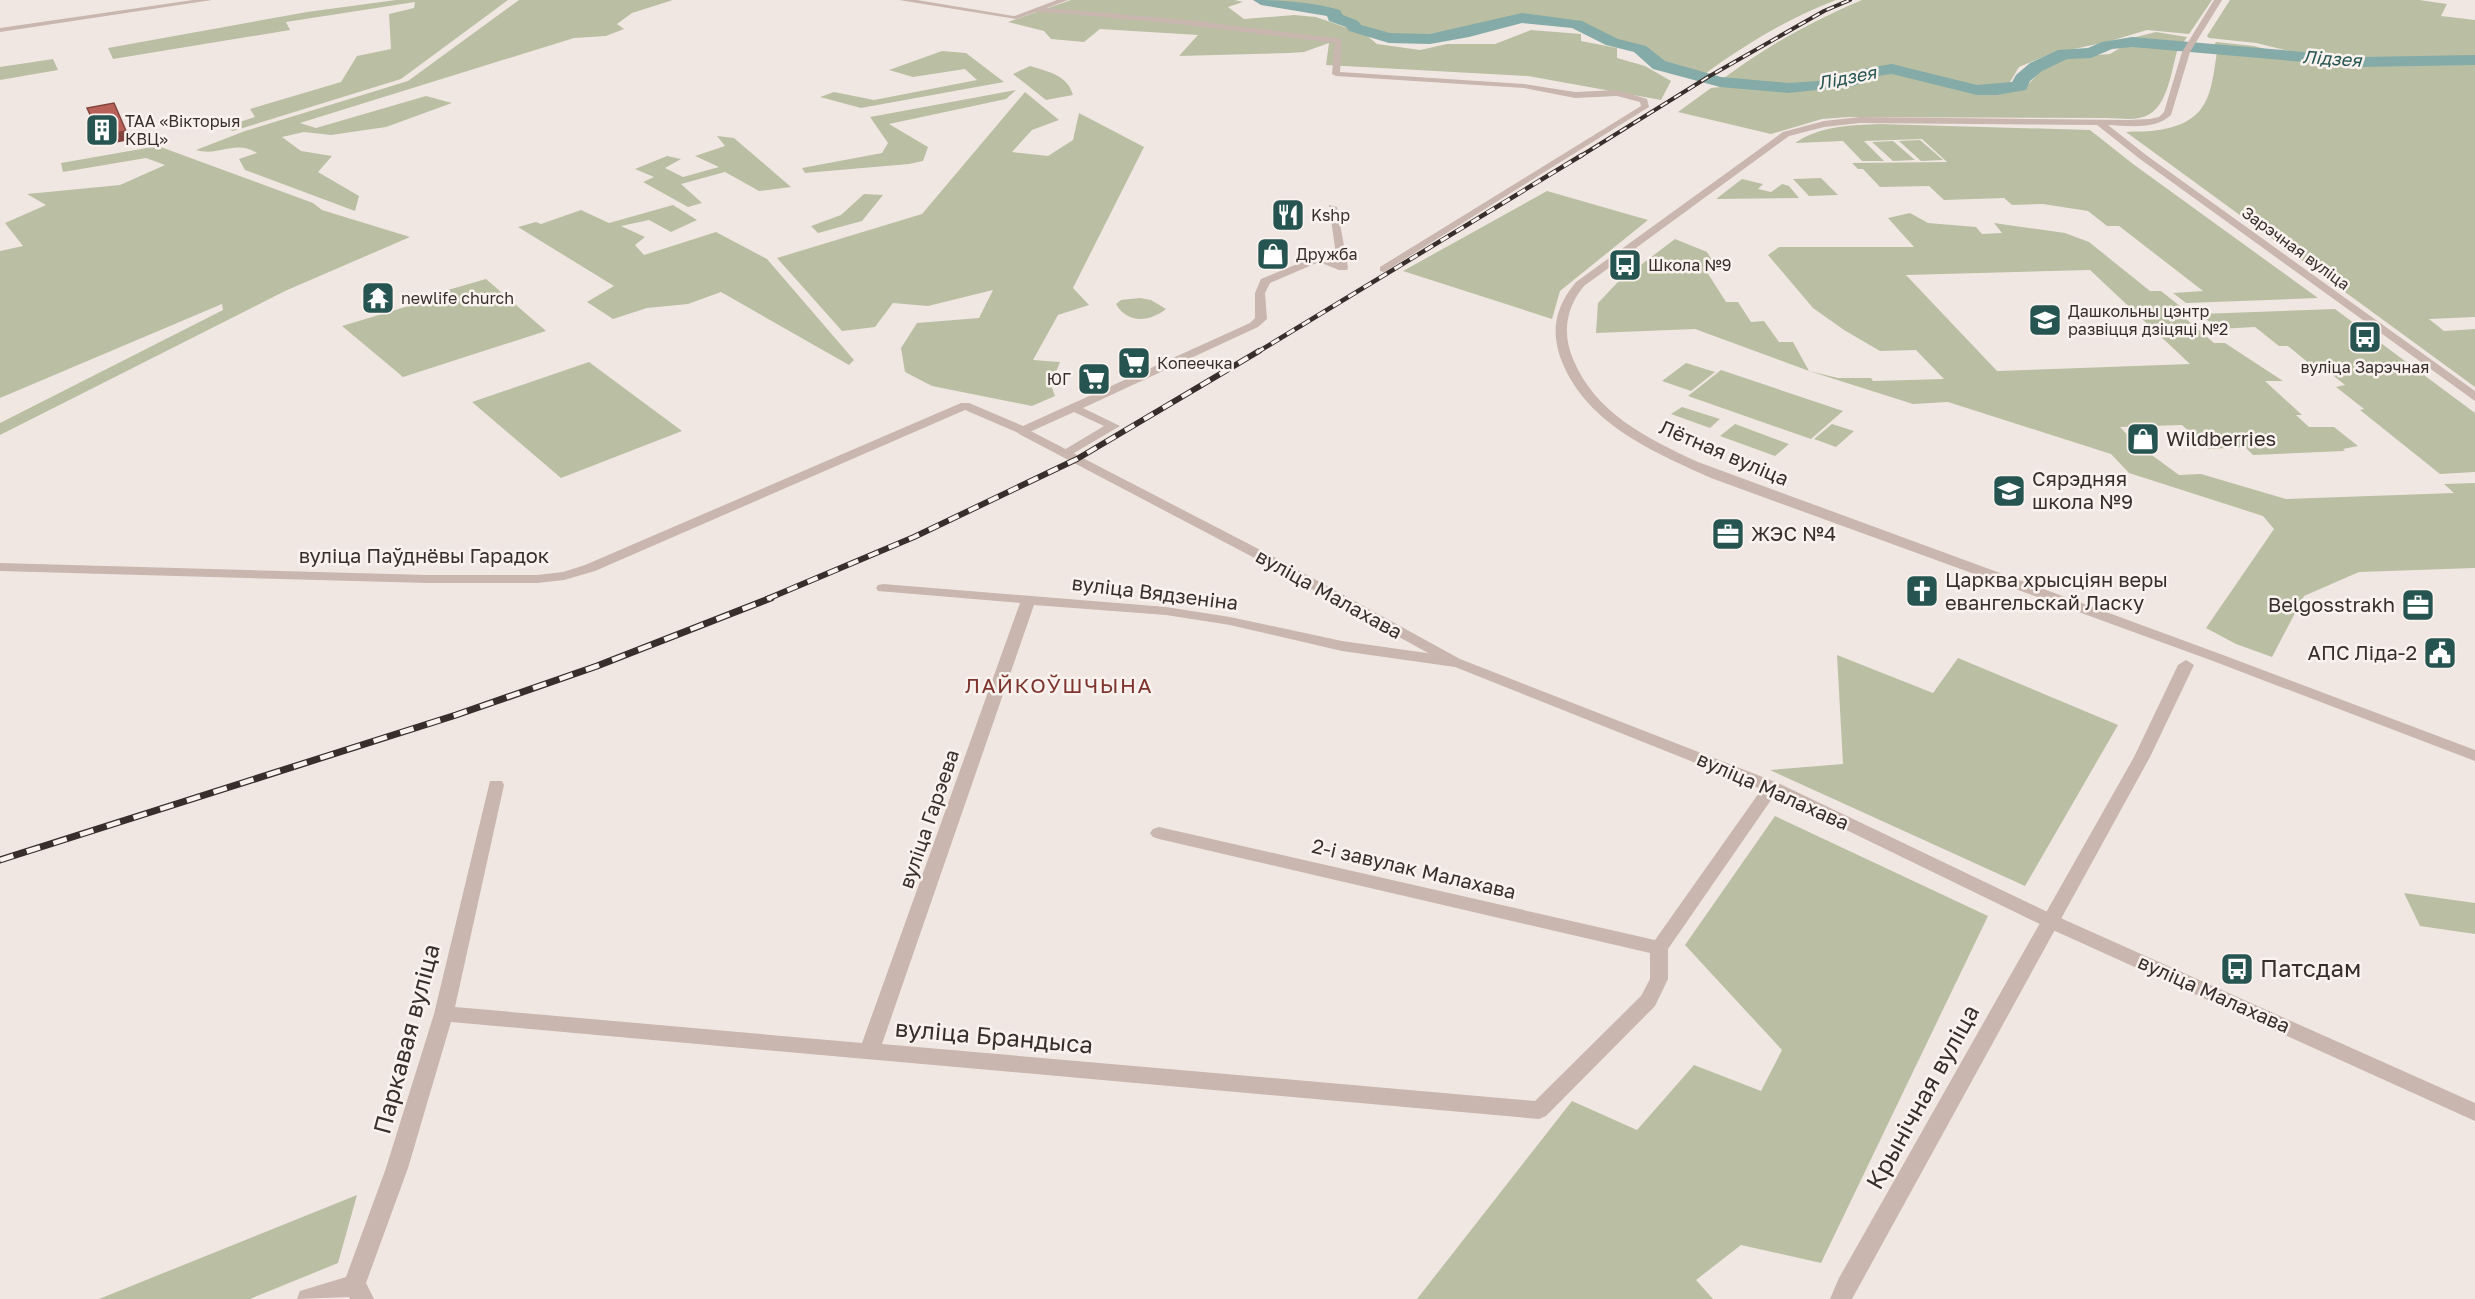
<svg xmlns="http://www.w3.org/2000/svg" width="2475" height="1299" font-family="'Golos Text',sans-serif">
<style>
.green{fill:#babfa3;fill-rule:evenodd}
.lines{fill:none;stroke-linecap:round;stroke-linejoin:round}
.river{fill:#84aba7;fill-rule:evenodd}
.minor{fill:#c8b6af;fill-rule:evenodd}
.tertiary{fill:#c8b6af;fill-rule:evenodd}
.rail-far3-casing{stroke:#382e2c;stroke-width:4}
.rail-far2-casing{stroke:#382e2c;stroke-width:4.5}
.rail-far1-casing{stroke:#382e2c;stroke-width:6}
.rail-casing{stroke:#382e2c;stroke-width:7}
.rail-far3{stroke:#f9f2ee;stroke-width:2;stroke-dasharray:8;stroke-linecap:butt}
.rail-far2{stroke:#f9f2ee;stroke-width:3;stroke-dasharray:9;stroke-linecap:butt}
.rail-far1{stroke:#f9f2ee;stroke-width:4;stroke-dasharray:11;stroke-linecap:butt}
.rail{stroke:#f9f2ee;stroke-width:4.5;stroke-dasharray:14;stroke-linecap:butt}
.shaded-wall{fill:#81443e}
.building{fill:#b86158;stroke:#81443e;stroke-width:1.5}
.labels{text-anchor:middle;stroke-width:5;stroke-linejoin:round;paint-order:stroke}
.far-poi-label{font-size:16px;fill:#382e2c;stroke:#f9f2ee;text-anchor:start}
.far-street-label{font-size:16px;fill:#382e2c;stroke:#f9f2ee}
.far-water-label{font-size:18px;font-style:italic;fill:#265551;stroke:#f9f2ee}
.poi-label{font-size:20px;fill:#382e2c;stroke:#f9f2ee;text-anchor:start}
.street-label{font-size:20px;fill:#382e2c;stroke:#f9f2ee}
.neighbourhood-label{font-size:21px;letter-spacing:1.5px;fill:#7e352e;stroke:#f9f2ee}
.near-poi-label{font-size:24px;fill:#382e2c;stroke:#f9f2ee;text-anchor:start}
.near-street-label{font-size:24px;fill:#382e2c;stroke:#f9f2ee}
</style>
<rect width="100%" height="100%" fill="#f1e7e2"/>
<!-- green -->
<path class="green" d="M396,0H508L401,79L233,131L224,127L255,117L250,109L341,82L357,56L391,49L389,14L414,8L415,2L286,22L290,30L113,59L108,48L307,12Z
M519,0H673L632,13L617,24L624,29L606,36L574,38L300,123L316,128L426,96L452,103L386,127L331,135L304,132L282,137L301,151L332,156L318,172L359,196L355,211L245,170L239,159L257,153C234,139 220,157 196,150L245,131L408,81Z
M1071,0H1235L1243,2L1228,7L1244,19L1294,15L1316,17L1365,34L1377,44L1420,50L1447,44H1495L1531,30L1581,34V41L1617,48V58L1645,66L1671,81L1661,100L1528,76L1326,65L1329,43L1304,52L1289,53L1179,56L1198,35L1100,29L1084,42L1051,39L1044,31L1008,22Z
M1267,0H1836C1788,18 1743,46 1702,76L1661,65L1638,49L1599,36L1579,24L1519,16L1424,37L1382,35L1338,19L1336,13L1329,10Z
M1862,0H2212L2189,34L2147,30L2107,42L2050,54L2019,67L2007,87C1990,88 1974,87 1957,84C1937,80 1916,70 1895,69C1871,67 1859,76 1838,81C1806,89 1755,86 1724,78C1767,46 1812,21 1862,0Z
M2230,0H2419L2447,4L2441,16L2475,20V59L2436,61L2354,60L2306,55L2256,43L2209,38L2207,36Z
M2156,32L2187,37L2182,45L2127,42L2128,39Z
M2216,42L2254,46L2289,55L2212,48Z
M2123,46L2178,48C2171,70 2168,114 2139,118C2129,120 2117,118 2106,118L1849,117L1822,119L1771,134L1678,112L1711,88L1730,86L1821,90L1846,86L1871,79L1880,74H1898L1976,91H2017L2027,86L2040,71L2069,57L2110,54Z
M942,51L966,53L1004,82L861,108L820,97L834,92L874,100L977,80L965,69L913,77L889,70Z
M2217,51L2351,64H2475V317L2429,319L2444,331L2475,329V387L2126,132C2137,131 2149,132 2159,130C2209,122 2211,94 2217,51Z
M53,59L58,70L0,80V67Z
M1030,66C1048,72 1067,74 1073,95L1046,100L1013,74Z
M1016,90L1006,99L889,124L928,147L923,161L909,164L805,173L802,168L882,153L888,143L870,117Z
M1025,92L1059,120L1032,130L1012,152L1048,156L1073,140L1079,113L1144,147L1073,288L1089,305L1058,315L1033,360L1060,362L1051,385L1055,396L1032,406L932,386L905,372L901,348L917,323L979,318L993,290L928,306L893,303L875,327L842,331L777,258L922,214Z
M1880,124L2090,130L2133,164L2318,298L2186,303L2173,293L2203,291L2119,226H2107L2088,211L2043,204L2012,205L2004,198L1944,200L1929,186L1880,187L1863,169H1858L1852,163L1947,162L1922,139L1864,141L1884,161H1862L1843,141L1795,143C1820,126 1850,125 1880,124Z
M717,136L734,138L791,187L759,191L725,172L681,184L702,203L688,207L643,182L654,177L635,169L667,156L681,159L665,168L683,177L719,167L695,156L725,146Z
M1920,140L1943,160L1921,161L1899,141Z
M1893,141L1915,160L1893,161L1872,142Z
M158,146L313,203L322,210L410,237L285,291L0,435V423L223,310L222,304L0,398V251L23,246L5,223L46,205L27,194L120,185L165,165L146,158L63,172L61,163Z
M1821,178L1838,195L1809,196L1793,179Z
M1742,179L1763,184L1758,189L1771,192L1782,184L1789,186L1799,198L1716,199Z
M1547,191L1648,220L1560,291L1552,319L1403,271Z
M864,194L883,195L862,221L818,233L811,226L841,215Z
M673,205L697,220L671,232L649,220L621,226L645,237L635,245L644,255L716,232L767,259L854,360L849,365L721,292L688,304L647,308L613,319L587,302L614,286L518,227L536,222L541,224L581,210L609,223Z
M1910,213L1928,223L1976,227L1982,234L2002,233L1994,223L2065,233L2089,242L2150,291H2161L2195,318L2186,319L2214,343H2225L2283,381H2265L2302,415H2296L2309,427H2334L2358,446L2343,449L2345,451L2253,455L2245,447L2208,449L2182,425L2120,427L2134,442L2179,475L2201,474L2286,499L2454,493L2444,484L2475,483V568L2359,572L2304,596L2272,657L2236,644L2206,628L2274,529L2263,516L2129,473L2111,454L1948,402L1913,404L1809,371L1695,329L1596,333L1598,303L1617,283L1675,239L1707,252L1717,268L1705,269L1726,302H1738L1751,322L1764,321L1779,342H1793L1809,371L1838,378H1871L1873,381L1944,379L1916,350L1880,351L1844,330L1813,308L1768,255L1779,247H1914L1888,218ZM2090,270L2190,364L1997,371L1906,275Z
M486,279L546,331L403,377L342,326L412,305L413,300Z
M1140,298L1151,300L1166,309C1150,322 1127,324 1116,304L1121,300Z
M2335,309L2475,413V472L2440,474L2360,410L2364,409L2336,387L2345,385L2320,365H2311L2288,346H2279L2255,327L2218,329L2200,314Z
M589,362L682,431L561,478L472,402Z
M1686,363L1715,372L1691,391L1662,381Z
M1721,370L1843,411L1811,439L1688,396Z
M1682,407L1720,419L1710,428L1671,414Z
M1735,424L1789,444L1775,456L1720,436Z
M1832,424L1854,431L1836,447L1814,439Z
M1837,655L1933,693L1958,658L2118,725L2025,886L1770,770L1843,764Z
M1775,816L1988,916L1821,1263L1741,1245L1696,1280L1713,1299H1417L1572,1101L1637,1130L1694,1065L1761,1091L1782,1050L1685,945Z
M2404,893L2475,903V934L2420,926Z
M357,1195L338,1263L250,1299H99Z"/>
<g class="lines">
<!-- river -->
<path class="river" d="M1253,0C1283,0 1311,2 1340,10L1343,15L1358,21L1361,25L1390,33L1430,34L1522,13L1582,21L1618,39L1646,46L1665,61L1721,77L1788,83L1817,81L1850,76L1867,68L1892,64L1977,85L2012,82L2016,75L2030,63L2058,50L2088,48L2102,42L2132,37L2362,57L2475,55V65L2362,67L2132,47L2112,49L2091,58L2067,59L2042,71L2030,81L2026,90L1997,95H1977L1892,74L1877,76L1854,86L1788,93L1720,87L1653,69L1634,52L1606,45L1572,28L1522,23L1469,37L1430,44L1389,43L1349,31L1346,27L1329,21L1327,16L1261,5Z"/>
<!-- minor -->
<path class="minor" d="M1057,0H1068L1047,8L1187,20L1342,39L1340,72L1524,84L1575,92L1617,90L1647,99L1649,107L1384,272L1380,271V267L1641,106L1640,102L1617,96L1575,98L1524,88L1336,76L1332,74L1335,43L1187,25L1073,14L1036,12L1016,19L1012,17Z
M1329,205L1337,207L1348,268L1347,270H1339L1319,262L1270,283L1265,293L1267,319L1258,327L1083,408L1120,426L1069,456H1061L1059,453L1104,426L1074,412L1023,435L965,410L595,571L564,580L537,583H427L0,571V563L427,575H537L563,572L585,565L961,403H969L1023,426L1250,323L1255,318V293L1261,279L1319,255L1337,262Z
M883,584L1166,607L1230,617L1342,641L1455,657L1463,662L1455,667L1342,651L1230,625L1166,615L1034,605L882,1044L1535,1101L1641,996L1650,979V953L1159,839L1153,837L1150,833L1153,829L1159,827L1655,940L1766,783H1778L1780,787L1668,949V979L1655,1006L1546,1116L1539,1119L451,1022L408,1168L366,1283L374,1299H350L349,1297L297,1299L300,1291L346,1277L386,1168L434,1014L490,781H502L504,785L455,1007L862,1043L1020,603L878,591L876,588L878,585Z
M2186,660L2194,665L2150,757L1852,1299H1830L1839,1278L2134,757L2178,665Z"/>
<!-- tertiary -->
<path class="tertiary" d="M193,0H212L0,32V28Z
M899,0H917L1020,17L1016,19Z
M2214,0H2222L2190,52L2171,115C2156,130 2128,126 2108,125L2146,155L2475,391V401L2140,159L2097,125L1860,123L1824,127L1789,136L1584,286C1566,308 1562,333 1573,359C1595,413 1648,439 1698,462L2223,655L2475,750V761L2213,661L1711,478C1654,452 1588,425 1562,362C1550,332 1555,307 1576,282L1783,132L1824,121L1860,117L2128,120L2150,119L2159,117L2164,112L2182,52Z
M1023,427L1276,558L1460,659L1778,783L2056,916L2475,1103V1121L2044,926L1766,791L1450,665L1266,564L1019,434L1017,431L1019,428Z"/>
<!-- rail-far3 casing -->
<g class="rail-far3-casing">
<path id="rail-far3" d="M1579,157L1708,77L1824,11L1850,0"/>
</g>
<!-- rail-far2 casing -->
<g class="rail-far2-casing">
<path id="rail-far2" d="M1256,353L1582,155"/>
</g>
<!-- rail-far1 casing -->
<g class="rail-far1-casing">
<path id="rail-far1" d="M767,599L914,537L1077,459L1259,351"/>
</g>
<!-- rail casing -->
<g class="rail-casing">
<path id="rail" d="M0,860L456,715L597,666L771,598"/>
</g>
<!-- rail-far3 -->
<use href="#rail-far3" class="rail-far3"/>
<!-- rail-far2 -->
<use href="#rail-far2" class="rail-far2"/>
<!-- rail-far1 -->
<use href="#rail-far1" class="rail-far1"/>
<!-- rail -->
<use href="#rail" class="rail"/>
</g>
<!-- shaded-wall -->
<path class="shaded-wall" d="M126,131L130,140L104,145L100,136Z"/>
<!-- building -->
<path class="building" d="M114,103L126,131L100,136L87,108Z"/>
<!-- icons -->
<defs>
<g id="building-square" transform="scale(1.725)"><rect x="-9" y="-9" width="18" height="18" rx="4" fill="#265551" stroke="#f9f2ee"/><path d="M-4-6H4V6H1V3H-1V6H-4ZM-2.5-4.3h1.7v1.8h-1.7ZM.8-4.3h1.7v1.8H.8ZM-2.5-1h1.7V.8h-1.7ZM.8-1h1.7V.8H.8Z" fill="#fff"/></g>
<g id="restaurant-square" transform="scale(1.725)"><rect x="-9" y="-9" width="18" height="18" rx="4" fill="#265551" stroke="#f9f2ee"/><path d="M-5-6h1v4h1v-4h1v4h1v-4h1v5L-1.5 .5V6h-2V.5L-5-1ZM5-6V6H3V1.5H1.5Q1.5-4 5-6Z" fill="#fff"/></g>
<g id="shop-square" transform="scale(1.725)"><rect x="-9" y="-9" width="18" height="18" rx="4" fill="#265551" stroke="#f9f2ee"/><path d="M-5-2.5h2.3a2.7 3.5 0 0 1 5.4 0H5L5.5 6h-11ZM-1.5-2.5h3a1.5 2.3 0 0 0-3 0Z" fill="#fff"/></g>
<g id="bus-square" transform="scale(1.725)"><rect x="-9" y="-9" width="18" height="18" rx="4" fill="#265551" stroke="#f9f2ee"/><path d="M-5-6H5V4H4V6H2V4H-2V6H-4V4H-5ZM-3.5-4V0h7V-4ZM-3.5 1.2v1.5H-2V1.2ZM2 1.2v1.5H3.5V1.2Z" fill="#fff"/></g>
<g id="temple-square" transform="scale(1.725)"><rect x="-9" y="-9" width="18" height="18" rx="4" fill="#265551" stroke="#f9f2ee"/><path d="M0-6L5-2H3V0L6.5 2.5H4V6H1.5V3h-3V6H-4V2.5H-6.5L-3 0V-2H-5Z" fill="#fff"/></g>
<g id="school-square" transform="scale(1.725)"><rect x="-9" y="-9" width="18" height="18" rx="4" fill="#265551" stroke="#f9f2ee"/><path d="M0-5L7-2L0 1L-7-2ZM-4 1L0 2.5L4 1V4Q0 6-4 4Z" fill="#fff"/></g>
<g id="supermarket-square" transform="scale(1.725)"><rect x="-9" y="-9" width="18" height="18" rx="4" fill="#265551" stroke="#f9f2ee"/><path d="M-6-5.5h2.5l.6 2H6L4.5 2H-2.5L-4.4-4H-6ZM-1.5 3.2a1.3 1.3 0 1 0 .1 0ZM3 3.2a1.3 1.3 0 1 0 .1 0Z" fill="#fff"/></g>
<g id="office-square" transform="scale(1.725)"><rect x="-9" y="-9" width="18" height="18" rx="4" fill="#265551" stroke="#f9f2ee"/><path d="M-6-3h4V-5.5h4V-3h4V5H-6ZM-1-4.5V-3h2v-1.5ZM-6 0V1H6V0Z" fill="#fff"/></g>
<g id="church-square" transform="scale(1.725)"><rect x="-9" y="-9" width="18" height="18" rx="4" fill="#265551" stroke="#f9f2ee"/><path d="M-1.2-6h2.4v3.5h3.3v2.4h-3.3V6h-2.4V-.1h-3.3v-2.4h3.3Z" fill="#fff"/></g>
<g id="civic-square" transform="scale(1.725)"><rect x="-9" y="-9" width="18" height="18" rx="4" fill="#265551" stroke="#f9f2ee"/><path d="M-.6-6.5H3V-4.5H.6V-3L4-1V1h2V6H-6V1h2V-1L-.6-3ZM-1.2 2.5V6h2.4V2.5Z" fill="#fff"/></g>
</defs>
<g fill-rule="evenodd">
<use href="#building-square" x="102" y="130"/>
<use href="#restaurant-square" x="1288" y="215"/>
<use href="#shop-square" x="1273" y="254"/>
<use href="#bus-square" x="1625" y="265"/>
<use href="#temple-square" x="378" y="298"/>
<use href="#school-square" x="2045" y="320"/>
<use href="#bus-square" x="2365" y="337"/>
<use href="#supermarket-square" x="1134" y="363"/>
<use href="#supermarket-square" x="1094" y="379"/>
<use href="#shop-square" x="2143" y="439"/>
<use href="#school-square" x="2009" y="491"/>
<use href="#office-square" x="1728" y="534"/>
<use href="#church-square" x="1922" y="591"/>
<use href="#office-square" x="2418" y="605"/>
<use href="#civic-square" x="2440" y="653"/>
<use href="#bus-square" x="2237" y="969"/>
</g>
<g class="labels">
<!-- far-poi labels -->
<g class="far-poi-label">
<text x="125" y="127">ТАА «Вікторыя<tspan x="125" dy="18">КВЦ»</tspan></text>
<text x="1311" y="221">Kshp</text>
<text x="1296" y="260">Дружба</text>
<text x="1648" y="271">Школа №9</text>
<text x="401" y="304">newlife church</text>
<text x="2068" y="317">Дашкольны цэнтр<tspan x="2068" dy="18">развіцця дзіцяці №2</tspan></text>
<text x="1157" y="369">Копеечка</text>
<text x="2365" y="373" text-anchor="middle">вуліца Зарэчная</text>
<text x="1071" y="385" text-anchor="end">ЮГ</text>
</g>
<!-- far-street labels -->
<g class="far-street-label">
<text transform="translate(2296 248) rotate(36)" y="6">Зарэчная вуліца</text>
</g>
<!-- far-water labels -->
<g class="far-water-label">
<text transform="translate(2332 59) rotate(4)" y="6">Лідзея</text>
<text transform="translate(1847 78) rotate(-11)" y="6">Лідзея</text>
</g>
<!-- poi labels -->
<g class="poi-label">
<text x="2166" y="446">Wildberries</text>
<text x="2032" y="486">Сярэдняя<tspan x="2032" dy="23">школа №9</tspan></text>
<text x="1751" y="541">ЖЭС №4</text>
<text x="1945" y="587">Царква хрысціян веры<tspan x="1945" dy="23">евангельскай Ласку</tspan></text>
<text x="2395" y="612" text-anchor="end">Belgosstrakh</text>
<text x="2417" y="660" text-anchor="end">АПС Ліда-2</text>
</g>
<!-- street labels -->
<g class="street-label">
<text transform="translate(1724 453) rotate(23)" y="7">Лётная вуліца</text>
<text x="424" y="563">вуліца Паўднёвы Гарадок</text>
<text transform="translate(1155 593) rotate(7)" y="7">вуліца Вядзеніна</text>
<text transform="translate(1329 594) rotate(29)" y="7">вуліца Малахава</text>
<text transform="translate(1773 791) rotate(24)" y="7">вуліца Малахава</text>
<text transform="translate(929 819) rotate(-71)" y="7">вуліца Гарэева</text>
<text transform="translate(1414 869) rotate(13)" y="7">2-і завулак Малахава</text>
<text transform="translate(2214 994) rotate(24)" y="7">вуліца Малахава</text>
</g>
<!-- neighbourhood labels -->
<g class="neighbourhood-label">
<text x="1059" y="693">ЛАЙКОЎШЧЫНА</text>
</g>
<!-- near-poi labels -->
<g class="near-poi-label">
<text x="2260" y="977">Патсдам</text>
</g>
<!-- near-street labels -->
<g class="near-street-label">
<text transform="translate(994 1037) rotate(5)" y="8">вуліца Брандыса</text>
<text transform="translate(407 1039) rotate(-75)" y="8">Паркавая вуліца</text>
<text transform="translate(1923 1097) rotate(-61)" y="8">Крынічная вуліца</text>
</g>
</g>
</svg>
